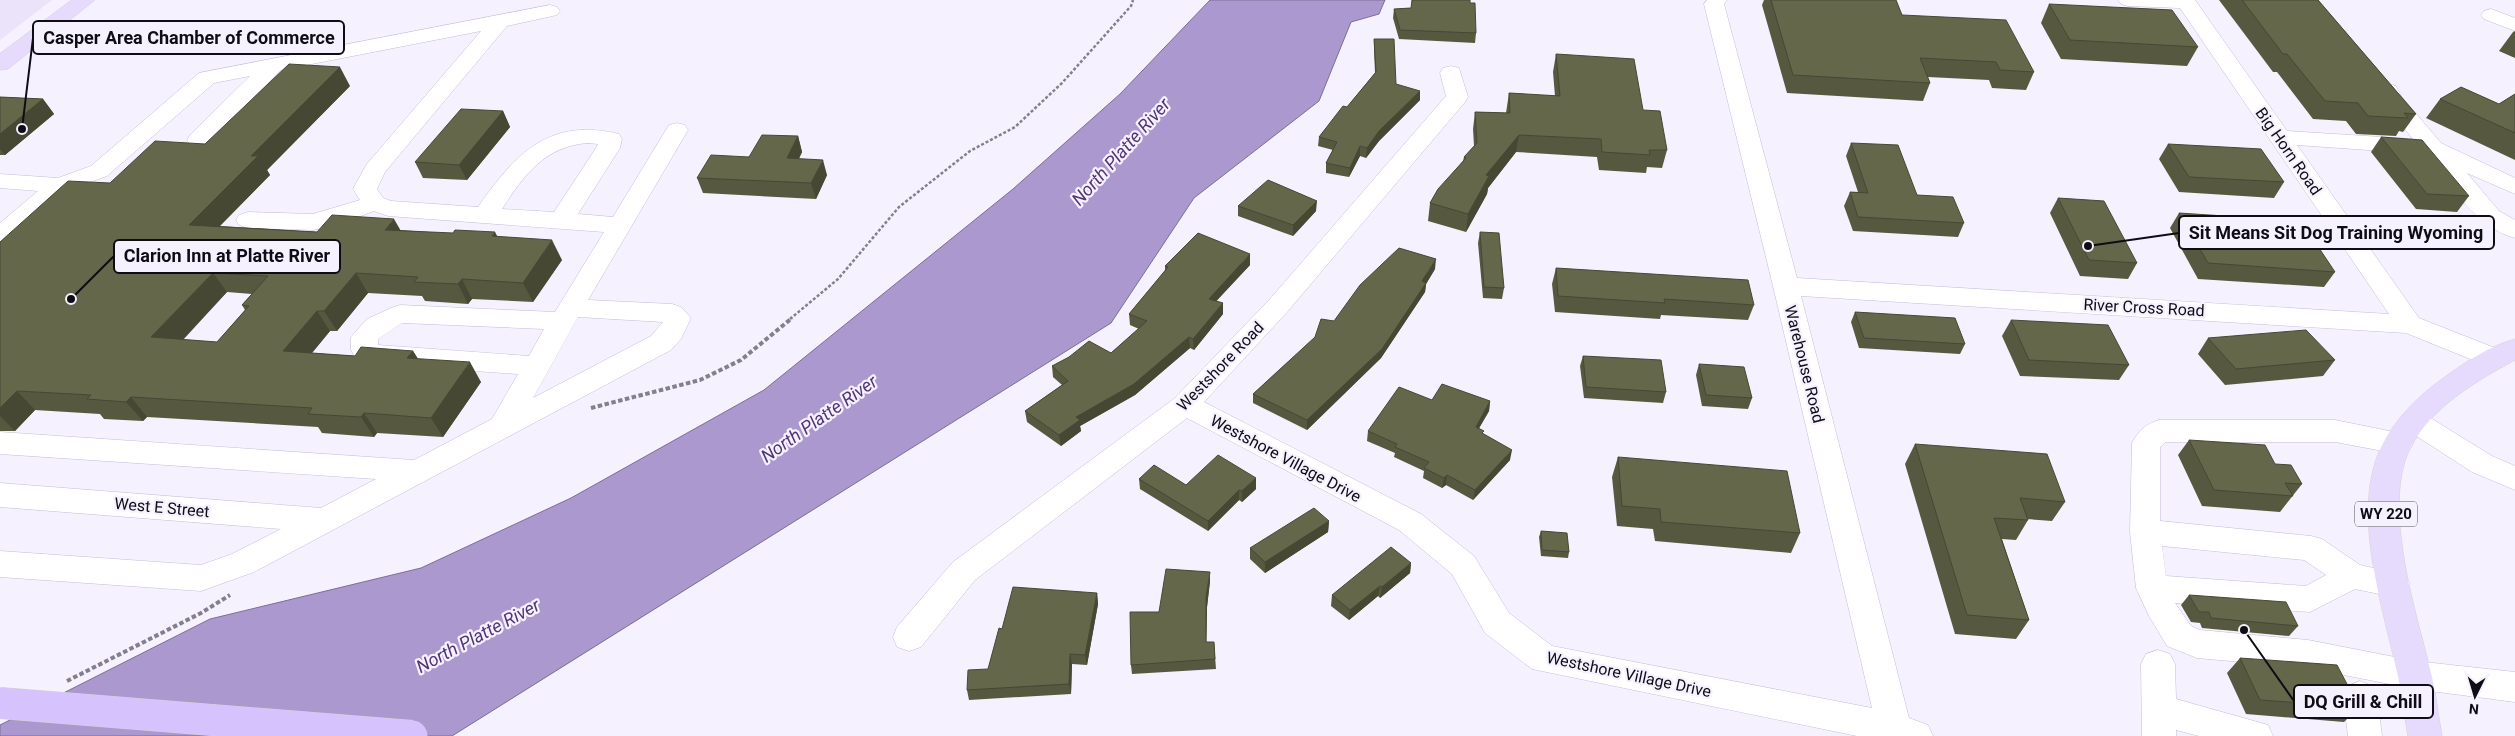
<svg xmlns="http://www.w3.org/2000/svg" width="2515" height="736" font-family="Roboto,sans-serif">
<style>
.built{fill:#eae3fa}
.water{fill:#ab98ce;stroke:#7c6e97}
.lines{fill:none;stroke-linecap:round;stroke-linejoin:round}
.minor-casing{stroke:#c6bcdb;stroke-width:1}
.major-casing{stroke:#d4d3d5;stroke-width:1}
.path-far1{stroke:#837f8b;stroke-width:2.5;stroke-dasharray:3 2;stroke-linecap:butt}
.path{stroke:#837f8b;stroke-width:4;stroke-dasharray:4.5 2.5;stroke-linecap:butt}
.minor{fill:#fff;fill-rule:evenodd}
.major{fill:#e6dafd;fill-rule:evenodd}
.highway-bridge-casing{stroke:#d4d3d5;stroke-width:32;stroke-linecap:butt}
.highway-bridge{stroke:#d6c2fc;stroke-width:31}
.wall{fill:#565940;fill-rule:evenodd}
.shaded-wall{fill:#464834}
.building{fill:#64674a;stroke:#464834;fill-rule:evenodd}
.labels{text-anchor:middle;stroke-width:4.5;stroke-linejoin:round;paint-order:stroke}
.shield{fill:#f5f1fe;stroke:#55515c;stroke-width:1}
.shield-label{font-size:15px;font-weight:bold;fill:#100c16}
.street-label{font-size:16px;fill:#100c16;stroke:#f5f1fe}
.water-label{font-size:18px;font-style:italic;fill:#513578;stroke:#f5f1fe}
.leader{fill:none;stroke:#100c16;stroke-width:2}
.callout-dot{fill:#100c16;stroke:#f5f1fe;stroke-width:2}
.callout{fill:#f5f1fe;stroke:#100c16;stroke-width:2}
.callout-label{font-size:18px;text-anchor:middle;font-weight:bold;fill:#100c16}
</style>
<rect width="100%" height="100%" fill="#f5f1fe"/>
<!-- built -->
<path class="built" d="M0,0H52L0,40Z"/>
<!-- water -->
<path class="water" d="M1210,0H1385L1379,14L1351,22L1319,101L1194,198L1111,323L452,736H0V725L210,619L421,568L571,498L764,390L1013,189L1120,94Z"/>
<g class="lines">
<!-- minor casing -->
<g class="minor-casing">
<path id="minor" d="M1707,0H1727L1724,4L1797,278L2389,314L2180,8L2128,6L2121,4L2118,0H2195L2287,131L2413,139L2379,97L2377,91L2380,86L2388,84L2396,86L2401,96L2441,143L2515,178V194L2467,173L2499,211L2515,220V238C2475,227 2450,184 2425,154L2297,145L2419,318L2505,352L2509,359L2505,366L2495,369L2406,333L1801,296L1909,718L1928,725L1933,736H1857L1532,669L1485,633L1452,574L1399,530L1187,418L975,580L921,647L909,651L897,647L893,637L897,627L953,562L1175,398L1270,299L1446,96L1440,73L1443,68L1451,66L1459,68L1468,97L1465,102L1288,311L1204,402L1421,514L1474,556L1509,613L1552,646L1872,708L1773,286L1704,4Z
M550,5L557,7L560,11L557,15L507,26L385,172L377,189L383,198L391,201L478,207C515,154 549,117 619,134L622,139L620,148L578,214L613,217L669,125L677,123L685,125L688,130L588,300L672,304L681,307L691,318L681,339L671,350L254,572L201,591L0,577V551L201,565L232,554L281,529L0,507V483L321,508L376,479L0,454V432L414,460L492,419L518,374L374,364L355,357L351,350V337L367,319L391,308L400,305L555,312L604,232L388,216L374,211L339,224L313,230L248,228L239,225L236,220L239,215L248,212L313,214L360,200L353,189L366,165L481,31L281,70L206,145L198,147L190,145L187,140L190,135L250,76L214,83L107,176L68,190L9,242L0,244V223L38,191L0,188V174L58,178L91,166L199,73ZM588,143L598,144L596,148L554,212L502,209C524,175 545,146 588,143ZM578,317L663,322L651,336L533,398ZM402,323L544,329L529,356L378,345V339Z
M2491,9L2515,18V31L2484,19L2481,15L2484,11Z
M2414,411L2424,414L2492,456L2515,466V490L2472,472L2404,428L2400,421L2404,414Z
M2159,420H2335L2409,435L2413,443L2409,451L2399,454L2335,442H2166L2160,447V521L2311,536L2322,539L2360,565L2405,575L2410,584L2405,593L2394,597L2355,589L2310,612L2175,603L2191,626L2200,630L2308,640L2415,661L2515,672V702L2415,689L2308,668L2197,658L2167,646L2149,616L2136,588L2130,532L2132,443C2138,431 2146,424 2159,420ZM2162,546L2304,560L2326,575L2306,586L2166,576Z
M2158,650L2170,654L2175,664L2176,699L2268,725L2273,736H2199L2176,730V736H2142L2141,664L2146,654Z
M2360,681L2372,686L2377,696L2382,736H2348L2343,696L2348,686Z"/>
</g>
<!-- major casing -->
<g class="major-casing">
<path id="major" d="M72,0H95L8,69L0,70V54Z
M2515,339V360C2478,380 2435,405 2413,443C2379,500 2416,611 2431,673C2436,693 2438,715 2442,736H2408C2404,715 2402,693 2397,672C2383,608 2352,516 2379,452C2392,422 2416,398 2442,379C2464,363 2489,346 2515,339Z"/>
</g>
<!-- path-far1 -->
<path class="path-far1" d="M790,319L838,279L899,207L970,151L1015,127L1062,83L1131,6L1133,0"/>
<!-- path -->
<path class="path" d="M591,408L700,380L741,360L792,318
M67,681L201,613L230,595"/>
<!-- minor -->
<use href="#minor" class="minor"/>
<!-- major -->
<use href="#major" class="major"/>
<!-- highway-bridge casing -->
<g class="highway-bridge-casing">
<path id="highway-bridge" d="M0,703L412,736"/>
</g>
<!-- highway-bridge -->
<use href="#highway-bridge" class="highway-bridge"/>
</g>
<!-- wall -->
<path class="wall" d="M1764,0H1896L1902,15L2034,72L2026,90L1992,88L1989,80L1928,77L1930,83L1923,101L1787,93L1762,5Z
M2219,0H2318L2416,114L2403,132L2399,131L2396,136L2356,134L2346,121L2313,119L2277,72H2273Z
M1470,3L1476,33L1475,43L1399,39L1393,18L1394,9L1411,8Z
M2049,4L2198,47L2187,66L2061,59L2041,23Z
M2515,31V58L2499,51L2513,32Z
M1374,39L1396,84L1420,100L1379,141L1366,158L1360,156L1349,177L1326,173V163L1333,150L1318,146L1319,137L1347,107L1375,73L1374,48Z
M1556,54L1643,110L1667,150L1662,168L1647,167L1646,173L1599,170L1597,157L1516,152L1488,188L1487,194L1466,232L1428,221L1430,203L1463,161L1464,157L1474,146L1473,129L1475,112L1506,113L1509,93L1555,96L1553,72Z
M350,86L267,170L270,175L220,226L317,232L400,230L497,237L562,260L533,302L472,299L468,304L425,301L422,296L368,293L337,331H330L312,353L355,356L413,351L418,359L481,382L443,437L377,433L374,437L322,433L318,427L147,417L143,421L104,419L100,414L35,410L15,431H0V242L110,183ZM227,292L252,294L242,305L245,310L217,342L183,340Z
M2515,94V160L2426,118L2440,99L2499,104Z
M0,97L43,99L54,114L5,155H0Z
M503,111L510,127L467,180L423,178L415,162Z
M798,136L802,152L799,159L827,175L816,199L703,193L697,178Z
M2381,137L2469,196L2457,212L2416,209L2371,152Z
M1851,143L1917,195L1964,223L1958,237L1853,231L1844,206L1850,192H1858L1846,156Z
M2168,144L2284,182L2274,198L2179,192L2159,159Z
M2058,198L2137,263L2128,279L2080,276L2050,213Z
M1238,206L1316,211L1293,236L1238,216Z
M2179,213L2335,272L2324,287L2198,279L2170,228Z
M1480,232L1504,288L1502,299L1483,298L1478,243Z
M1250,265L1216,301L1223,303V314L1194,350L1190,348L1135,395L1080,426L1081,431L1061,446L1027,422L1025,411L1062,385L1053,377L1052,366L1111,353L1139,329L1130,325L1129,314L1165,271V266Z
M1556,268L1754,305L1748,320L1661,315L1660,319L1555,312L1552,284Z
M1435,269L1426,284L1425,292L1381,358L1307,430L1253,403V394L1334,321Z
M1855,312L1965,344L1960,354L1859,348L1851,322Z
M2011,320L2129,365L2119,380L2020,376L2002,336Z
M2208,338L2335,360L2323,376L2225,385L2198,354Z
M1583,356L1666,392L1663,403L1584,398L1580,366Z
M1699,364L1752,398L1748,409L1702,406L1696,375Z
M1432,400L1490,401L1489,411L1479,428L1483,434L1510,460L1473,500L1446,485L1442,488L1423,478L1424,471L1394,457L1395,453L1367,441L1368,431Z
M2189,440L2275,464L2302,484L2280,512L2202,506L2178,455Z
M1915,444L2065,502L2052,521L2027,519L2028,520L2016,540L2002,539L2029,620L2016,639L1955,634L1905,464Z
M1618,457L1800,533L1791,553L1655,541L1653,529L1617,526L1612,477Z
M1256,478V489L1242,502L1239,500L1208,531L1140,489L1139,479L1186,485Z
M1329,521L1328,532L1265,573L1250,559V548Z
M1541,531L1569,552L1568,558L1541,556L1539,537Z
M1411,563L1410,573L1380,598L1378,596L1349,620L1331,606L1332,595Z
M1210,581L1207,607L1206,642H1214L1216,669L1132,674L1131,665L1159,612Z
M1097,593L1098,604L1087,665L1072,664L1071,694L969,700L967,690L988,669L1002,629Z
M2189,595L2298,626L2289,636L2202,628L2200,623L2191,622L2181,605Z
M2240,658L2359,707L2344,722L2246,714L2227,673Z"/>
<!-- shaded-wall -->
<path class="shaded-wall" d="M340,67L350,86L267,170L270,175L202,244L189,225L251,156Z
M1420,91V100L1379,141L1366,158L1367,148L1379,131Z
M43,99L54,114L5,155L0,149V134Z
M503,111L510,127L467,180L459,165Z
M1519,135L1516,152L1488,188L1487,194L1466,232L1468,214L1486,175Z
M798,136L802,152L791,173L787,158Z
M1360,146V156L1349,177L1350,168Z
M823,160L827,175L816,199L811,183Z
M1317,201L1316,211L1293,236V225Z
M394,219L405,238L385,230Z
M495,232L505,251L492,236Z
M552,240L562,260L533,302L523,283Z
M1250,254V265L1209,309V299Z
M1436,259L1435,269L1426,284L1425,292L1381,358L1307,430V420L1422,281Z
M213,273L227,292L166,357L151,337Z
M356,273L368,293L337,331L324,311Z
M462,279L472,299L468,304L458,284Z
M1223,303V314L1194,350L1193,339Z
M317,311L330,331L297,371L283,351Z
M1189,337L1190,348L1135,395L1080,426L1081,431L1061,446L1059,435L1076,417Z
M413,351L425,370L407,358Z
M470,362L481,382L443,437L431,418Z
M17,391L35,410L15,431L0,416V408Z
M131,397L147,417L143,421L126,402Z
M1490,401L1489,411L1474,437L1476,427Z
M364,413L377,433L374,437L361,417Z
M1512,450L1510,460L1473,500L1475,490Z
M1447,475L1446,485L1442,488L1444,478Z
M1256,478V489L1242,502V491Z
M1239,490V500L1208,531V521Z
M1329,521L1328,532L1265,573V562Z
M1411,563L1410,573L1380,598L1382,587Z
M1210,572V581L1207,607L1206,651V597Z
M1380,586L1378,596L1349,620L1350,610Z
M1097,593L1098,604L1087,665L1085,655Z
M1070,654L1072,664L1071,694L1069,684Z"/>
<!-- building -->
<path class="building" d="M1412,0H1470V3H1475L1476,33L1400,30L1394,9L1411,8Z
M1771,0H1896L1902,15L2006,20L2034,72L2000,70L1996,62L1920,58L1930,83L1793,75Z
M2242,0H2318L2416,114L2404,113L2408,118L2368,116L2358,103L2325,101L2287,54H2283Z
M2049,4L2172,10L2198,47L2070,40Z
M1374,39H1394L1396,84L1420,91L1379,131L1367,148L1360,146L1350,168L1326,163L1337,142L1319,137L1343,106L1347,107L1376,72Z
M1556,54L1634,59L1643,110L1660,111L1667,150H1649L1650,155L1602,152L1601,139L1519,135L1486,175L1489,176L1468,214L1430,203L1438,189L1466,158L1464,157L1477,143L1475,112L1510,113L1509,93L1560,96Z
M289,64L340,67L251,156H258L189,225L317,232L332,215L394,219L385,230L453,233L455,230L495,232L492,236L552,240L523,283L462,279L458,284L414,282L418,277L356,273L324,311H317L283,351L355,356L361,347L413,351L407,358L470,362L431,418L364,413L361,417L308,414L312,408L131,397L126,402L87,399L91,395L17,391L0,408V242L68,181L110,183L155,141L205,144ZM213,273L268,276L242,305L249,306L217,342L151,337Z
M2461,87L2499,104L2515,94V133L2440,99Z
M0,97L43,99L0,134Z
M461,109L503,111L459,165L415,162Z
M762,135L798,136L787,158L823,160L811,183L697,178L711,155L749,157Z
M2381,137L2422,140L2469,196L2427,194Z
M1851,143L1898,145L1917,195L1953,197L1964,223L1858,217L1850,192L1868,193Z
M2168,144L2261,149L2284,182L2189,177Z
M1268,180L1317,201L1293,225L1238,206Z
M2058,198L2104,201L2137,263L2089,260Z
M2179,213L2301,221L2335,272L2208,263Z
M1480,232L1499,233L1504,288L1484,287Z
M1198,233L1250,254L1209,299L1223,303L1193,339L1189,337L1134,384L1076,417L1080,420L1059,435L1025,411L1068,381L1052,366L1069,357L1089,341L1111,353L1147,321L1129,314L1168,267L1165,266Z
M1399,248L1436,259L1422,281L1426,283L1382,349L1307,420L1253,394L1315,337L1321,319L1334,321L1360,285Z
M1556,268L1748,280L1754,305L1664,299L1665,303L1558,296Z
M1855,312L1955,318L1965,344L1864,338Z
M2011,320L2108,325L2129,365L2029,360Z
M2306,330L2335,360L2236,369L2208,338Z
M1583,356L1661,360L1666,392L1586,387Z
M1699,364L1744,367L1752,398L1706,395Z
M1442,384L1490,401L1476,427L1484,431L1482,433L1512,450L1475,490L1447,475L1444,478L1424,468L1429,462L1395,447L1397,444L1368,431L1399,387L1432,400Z
M2189,440L2265,445L2275,464L2291,465L2302,484L2285,483L2293,496L2214,490Z
M1915,444L2047,454L2065,502L2020,498L2028,520L1994,518L2029,620L1967,615Z
M1218,455L1256,478L1242,491L1239,490L1208,521L1139,479L1154,465L1186,485Z
M1618,457L1787,471L1800,533L1661,522L1660,509L1622,506Z
M1314,508L1329,521L1265,562L1250,548Z
M1541,531L1567,533L1569,552L1542,550Z
M1391,547L1411,563L1382,587L1380,586L1350,610L1332,595Z
M1166,569L1210,572L1206,597V642H1214L1215,659L1131,665L1130,612H1159Z
M1013,587L1097,593L1085,655L1070,654L1069,684L967,690L968,670L988,669L999,628L1002,629Z
M2189,595L2286,602L2298,626L2211,618L2209,612H2199Z
M2240,658L2337,665L2359,707L2260,700Z"/>
<g class="labels">
<!-- shield labels -->
<rect class="shield" x="2355" y="501.5" width="62" height="25" rx="4"/>
<g class="shield-label">
<text x="2386" y="519">WY 220</text>
</g>
<!-- street labels -->
<g class="street-label">
<text transform="translate(2289 151) rotate(55)" y="6">Big Horn Road</text>
<text transform="translate(2144 307) rotate(3)" y="6">River Cross Road</text>
<text transform="translate(1805 364) rotate(76)" y="6">Warehouse Road</text>
<text transform="translate(1220 366) rotate(-46)" y="6">Westshore Road</text>
<text transform="translate(1286 458) rotate(28)" y="6">Westshore Village Drive</text>
<text transform="translate(162 507) rotate(5)" y="6">West E Street</text>
<text transform="translate(1629 674) rotate(12)" y="6">Westshore Village Drive</text>
</g>
<!-- water labels -->
<g class="water-label">
<text transform="translate(1121 152) rotate(-48)" y="6">North Platte River</text>
<text transform="translate(819 419) rotate(-35)" y="6">North Platte River</text>
<text transform="translate(478 636) rotate(-28)" y="6">North Platte River</text>
</g>
</g>
<!-- callouts -->
<path class="leader" d="M22 129L33 38M2088 246L2179 233M71 299L114 256M2244 630L2294 701"/>
<g class="callout-dot">
<circle cx="22" cy="129" r="5"/>
<circle cx="2088" cy="246" r="5"/>
<circle cx="71" cy="299" r="5"/>
<circle cx="2244" cy="630" r="5"/>
</g>
<g class="callout">
<rect x="33" y="21" width="311" height="33" rx="5"/>
<rect x="2179" y="216" width="315" height="33" rx="5"/>
<rect x="114" y="240" width="226" height="33" rx="5"/>
<rect x="2294" y="685" width="139" height="33" rx="5"/>
</g>
<g class="callout-label">
<text x="189" y="44">Casper Area Chamber of Commerce</text>
<text x="2336" y="239">Sit Means Sit Dog Training Wyoming</text>
<text x="227" y="262">Clarion Inn at Platte River</text>
<text x="2363" y="708">DQ Grill &amp; Chill</text>
</g>
<!-- north arrow -->
<g transform="translate(2475 696) rotate(185)" stroke="#f5f1fe" stroke-width="4" paint-order="stroke">
<path d="M0-4L9 19L0 12L-9 19Z" fill="#100c16"/>
<text y="-8" font-size="14" font-weight="bold" text-anchor="middle" fill="#100c16">N</text>
</g>
</svg>
